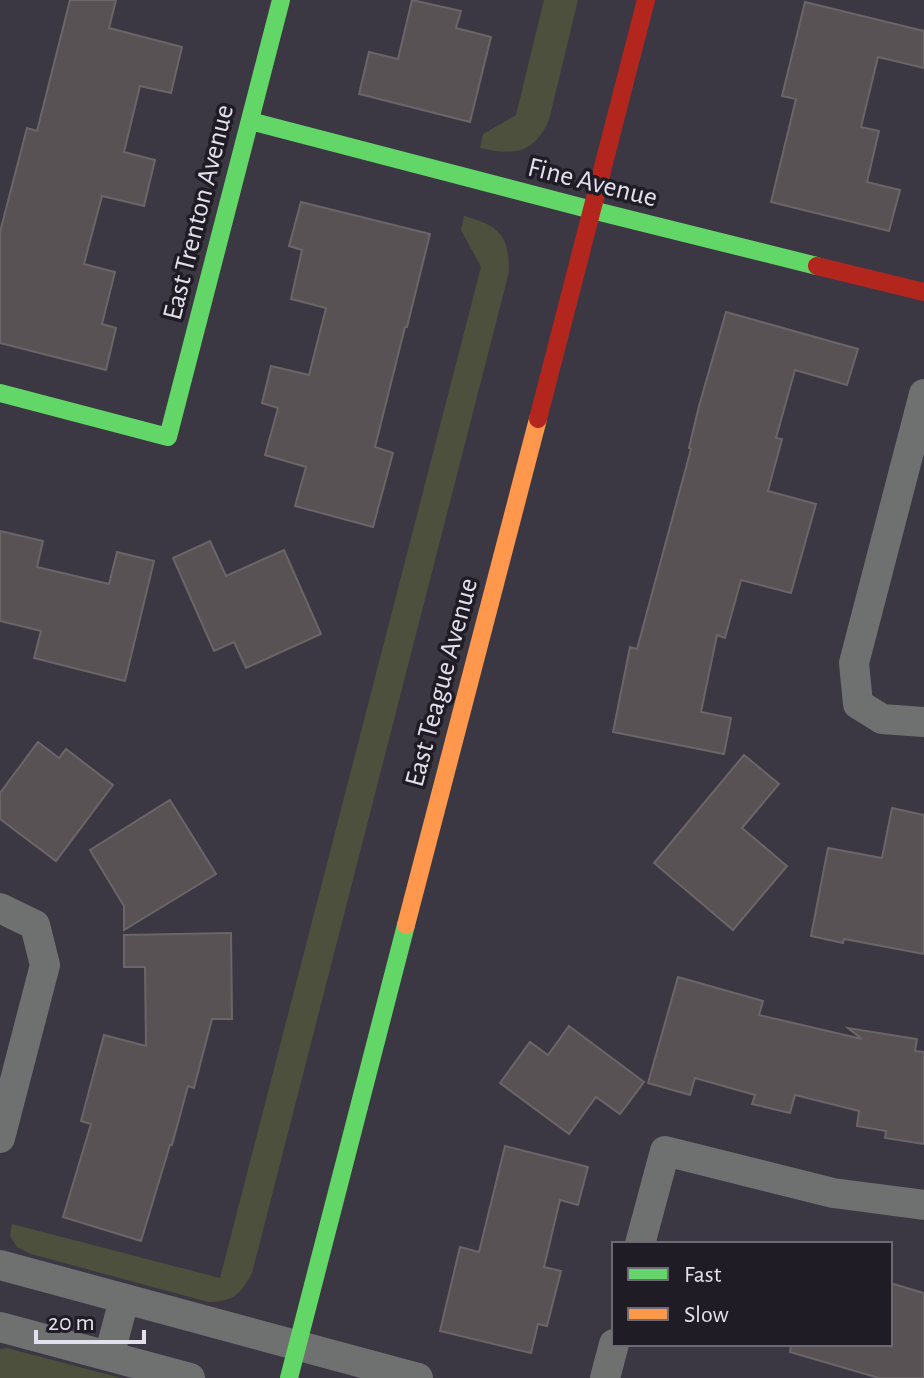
<svg xmlns="http://www.w3.org/2000/svg" width="924" height="1378" font-family="'Alegreya Sans',sans-serif">
<style>
.green{fill:#4d503d}
.building{fill:#595255;stroke:#6b6568;stroke-width:2}
.lines{fill:none;stroke-linecap:round;stroke-linejoin:round}
.street{stroke:#6f7171;stroke-width:30}
.fast{stroke:#63d668;stroke-width:18}
.slow{stroke:#ff974d;stroke-width:18}
.jam{stroke:#b3261e;stroke-width:18}
.labels{text-anchor:middle;stroke-width:7;stroke-linejoin:round;paint-order:stroke}
.street-label{font-size:28px;fill:#e3e0ed;stroke:#1f1c26}
</style>
<rect width="100%" height="100%" fill="#3b3843"/>
<!-- green -->
<path class="green" d="M544,0H578L549,120C533,155 513,155 480,148L483,134L516,115Z
M464,216C499,226 509,234 509,272L252,1273C241,1294 233,1302 208,1302L31,1254L17,1247L10,1236L12,1224L220,1278L481,267L461,230Z
M7,1348L121,1378H0V1349Z"/>
<!-- building -->
<path class="building" d="M70,0H116L109,28L182,47L171,93L140,86L124,152L155,160L144,206L102,196L84,264L115,272L102,324L116,328L106,370L0,343V232L27,128L37,131Z
M412,0L461,11L456,28L491,37L470,122L359,94L369,52L398,59Z
M805,2L924,31V68L878,57L861,127L879,131L867,182L900,190L889,231L771,202L796,99L782,96Z
M301,202L430,234L407,327H405L375,447L393,453L373,527L295,506L306,467L265,455L278,408L262,403L271,366L309,375L326,308L291,299L302,250L289,246Z
M726,312L858,349L847,385L795,370L776,438L782,439L768,491L816,504L791,593L741,580L725,638L717,635L701,712L731,718L724,754L613,732L630,647L637,649L691,449L689,448L699,406Z
M0,531L43,541L37,567L109,584L117,552L154,561L125,681L34,658L41,631L0,621Z
M210,541L226,576L284,550L321,634L246,668L234,642L214,651L173,558Z
M38,742L59,758L66,749L113,785L56,861L0,819V793Z
M744,755L779,784L742,828L787,866L733,930L654,863Z
M170,800L216,874L124,930V906L90,850Z
M892,808L924,815V954L844,939L843,943L811,936L828,848L882,858Z
M231,933L232,1019H212L194,1088L188,1086L172,1145H170L141,1241L63,1217L91,1124L81,1121L104,1035L146,1046L145,967H124V935Z
M678,977L763,1001L759,1015L862,1039L848,1028L917,1039L915,1051L924,1052V1144L885,1138L886,1131L857,1126L859,1111L795,1095L790,1113L752,1104L755,1095L695,1078L690,1095L648,1083Z
M569,1026L644,1082L620,1114L596,1097L569,1134L500,1083L530,1042L548,1055Z
M505,1146L588,1167L578,1205L560,1200L544,1267L561,1271L547,1326L538,1324L531,1353L440,1331L460,1247L479,1252Z
M890,1283L924,1293V1378H879L790,1352L791,1344H890Z"/>
<g class="lines">
<!-- street -->
<path class="street" d="M924,394L854,663L858,704L882,719L924,722
M0,908L35,925L45,965L0,1138
M640,1244L665,1151L833,1193L924,1205
M0,1265L418,1378
M0,1327L190,1378
M109,1356L124,1300
M605,1378L614,1344"/>
<!-- fast -->
<path class="fast" d="M250,121L592,210L817,266
M0,393L168,437L281,0
M289,1378L406,925"/>
<!-- slow -->
<path class="slow" d="M406,925L538,419"/>
<!-- jam -->
<path class="jam" d="M817,266L924,292
M538,419L646,0"/>
</g>
<g class="labels">
<!-- street labels -->
<g class="street-label">
<text transform="translate(593 181) rotate(14)" y="10">Fine Avenue</text>
<text transform="translate(197 212) rotate(-76)" y="10">East Trenton Avenue</text>
<text transform="translate(440 682) rotate(-75)" y="10">East Teague Avenue</text>
</g>
</g>
<!-- legend -->
<rect x="612" y="1242" width="280" height="104" fill="#1f1c26" stroke="#6d6a76" stroke-width="2"/>
<rect x="628" y="1268" width="40" height="12" fill="#63d668" stroke="#6d6a76" stroke-width="2"/>
<text x="684" y="1282" font-size="24" fill="#e3e0ed">Fast</text>
<rect x="628" y="1308" width="40" height="12" fill="#ff974d" stroke="#6d6a76" stroke-width="2"/>
<text x="684" y="1322" font-size="24" fill="#e3e0ed">Slow</text>
<!-- scale -->
<path d="M36 1330v12h108v-12" fill="none" stroke="#e3e0ed" stroke-width="4"/>
<text x="48" y="1330" font-size="24" fill="#e3e0ed" stroke="#1f1c26" stroke-width="6" paint-order="stroke">20 m</text>
</svg>
